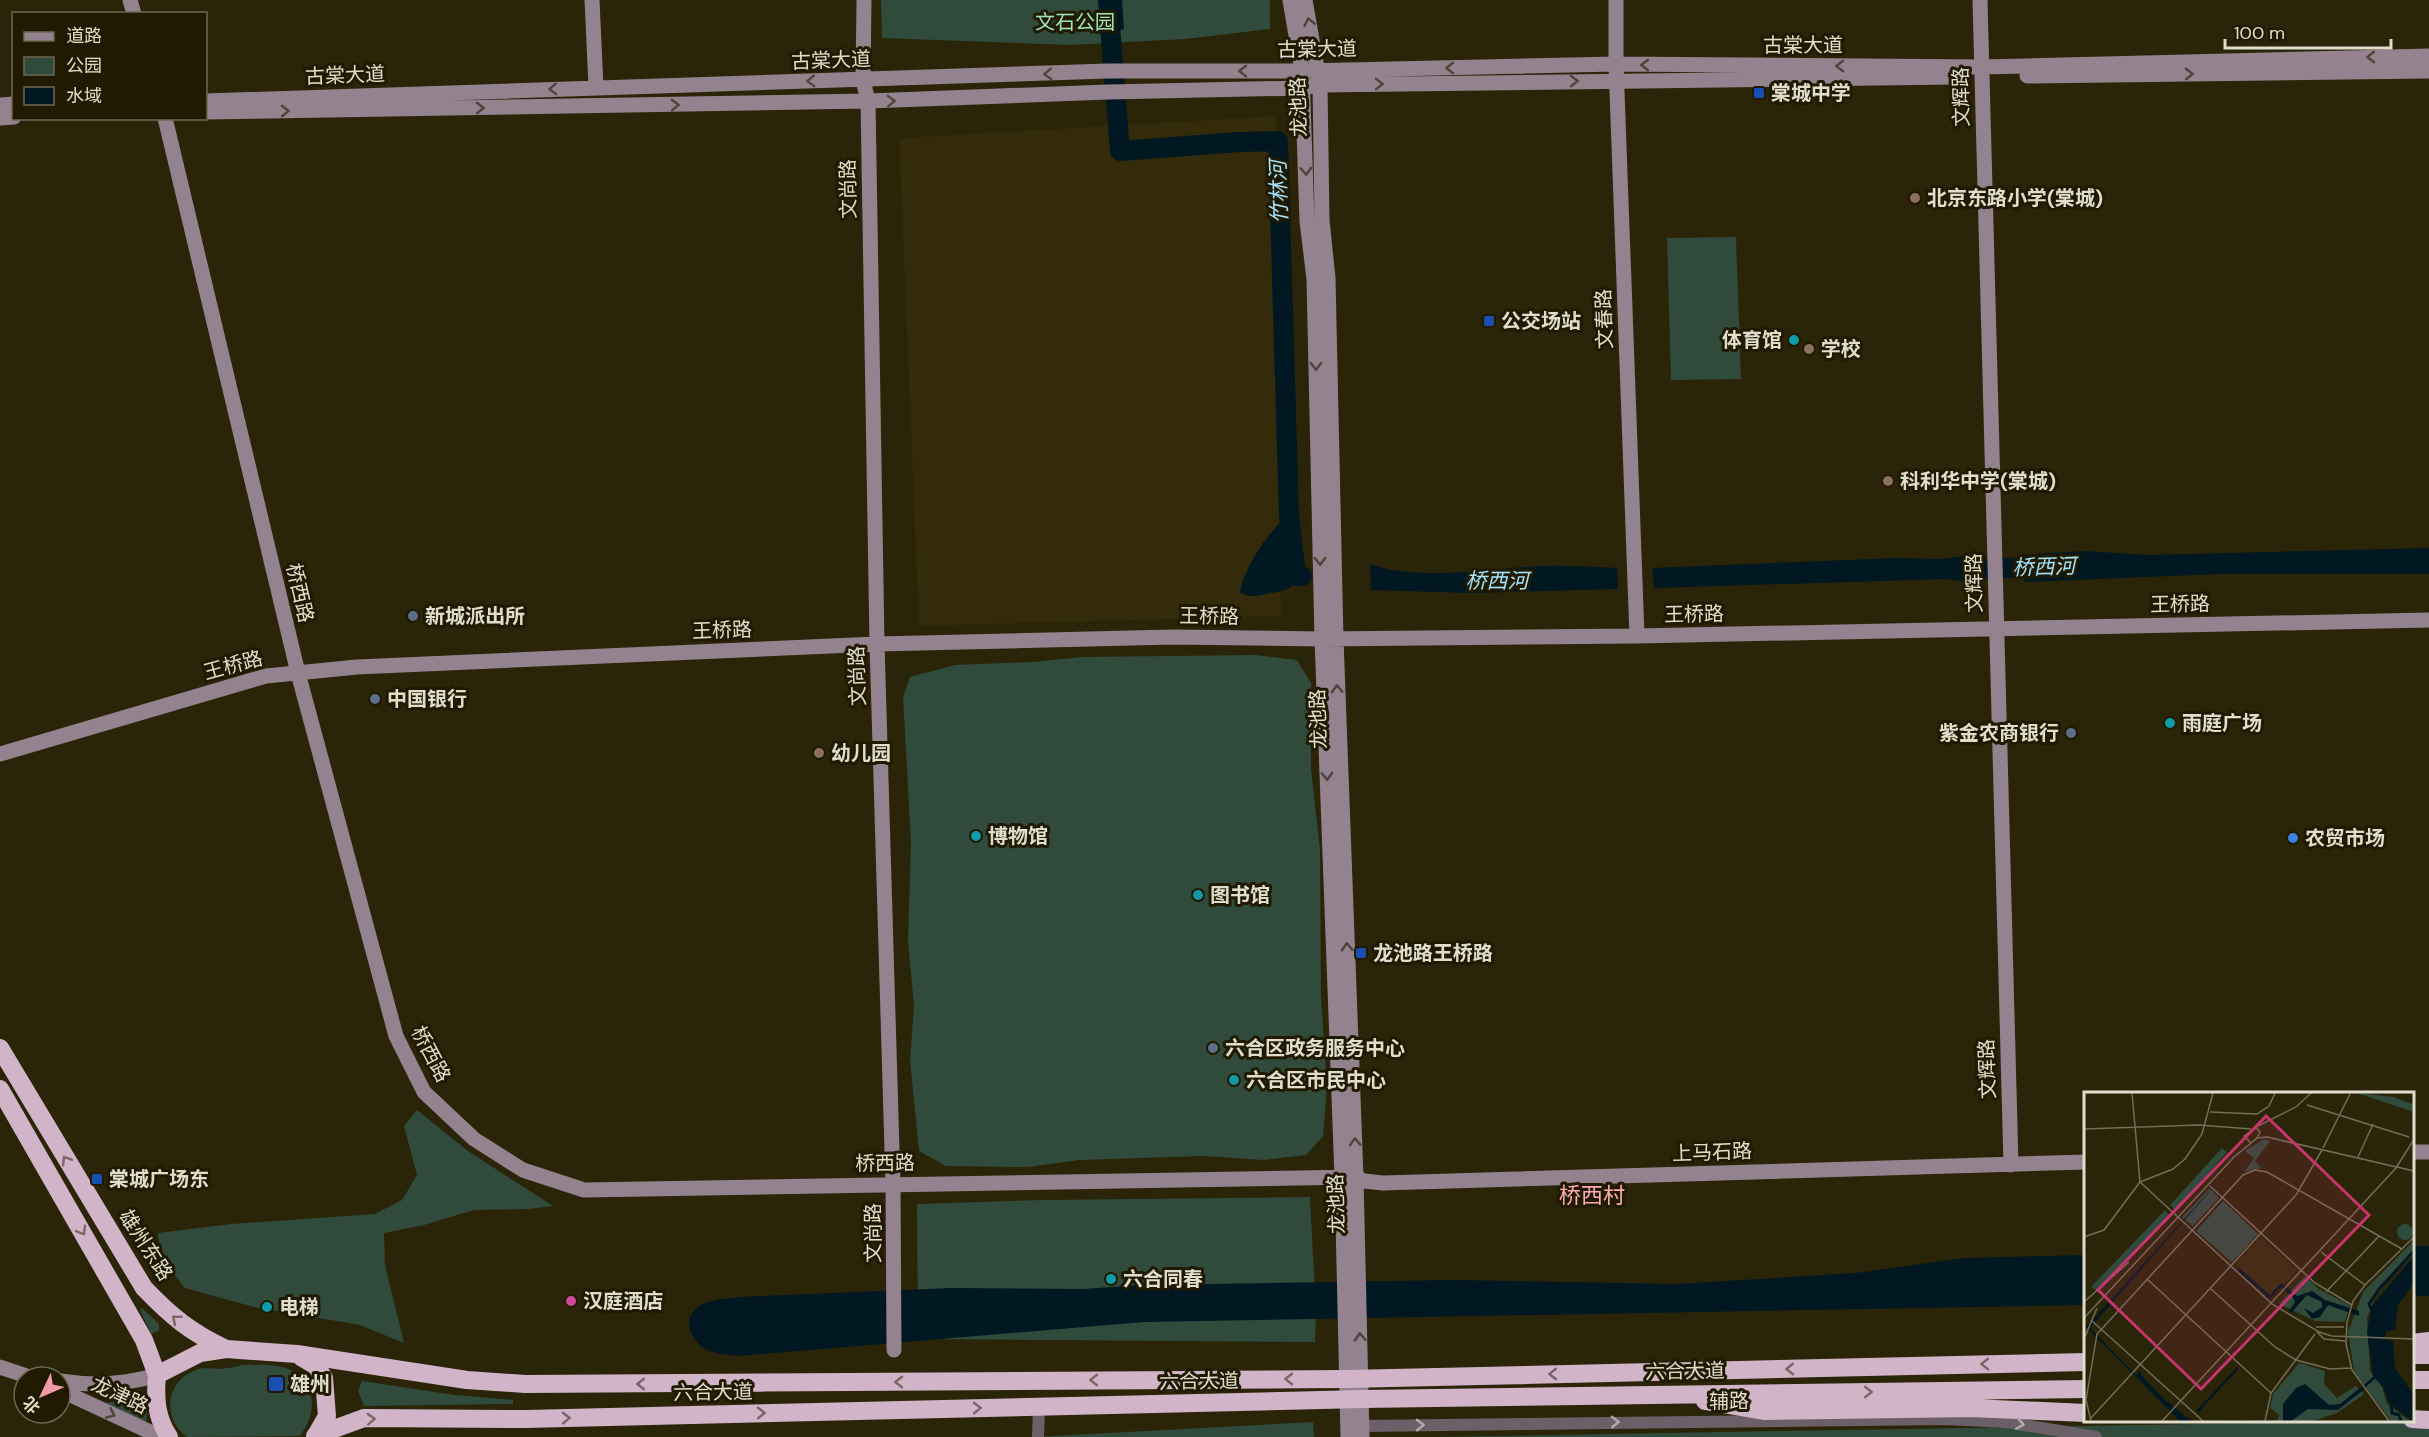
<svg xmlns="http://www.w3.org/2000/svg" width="2429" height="1437" font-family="'DM Sans','Noto Sans SC',sans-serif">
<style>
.green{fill:#304a3c}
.sand{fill:#332b09}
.water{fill:#011822}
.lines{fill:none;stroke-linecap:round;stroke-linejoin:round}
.river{stroke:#011822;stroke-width:20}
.street{stroke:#6c6068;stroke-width:12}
.secondary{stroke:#95828f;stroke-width:15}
.highway{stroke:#d2b4c9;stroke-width:18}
.oneway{stroke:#4f443a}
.oneway2{stroke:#796765}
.oneway3{stroke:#b2aba5}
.transit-dot{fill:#1a4fb4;stroke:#201a01;stroke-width:2}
.education-dot{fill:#8d6e63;stroke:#201a01;stroke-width:2}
.culture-dot{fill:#0f9aa8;stroke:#201a01;stroke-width:2}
.service-dot{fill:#5c6f8a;stroke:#201a01;stroke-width:2}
.shop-dot{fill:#3f7fe0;stroke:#201a01;stroke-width:2}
.hotel-dot{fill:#d1479c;stroke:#201a01;stroke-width:2}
.labels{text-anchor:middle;stroke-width:6;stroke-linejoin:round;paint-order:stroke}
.park-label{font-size:20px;fill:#9be3bb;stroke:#201a01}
.street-label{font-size:20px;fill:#e0ddcd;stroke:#201a01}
.poi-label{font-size:20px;font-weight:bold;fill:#e0ddcd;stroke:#201a01;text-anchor:start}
.water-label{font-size:21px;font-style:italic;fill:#a4e2fd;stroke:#201a01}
.quarter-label{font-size:22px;fill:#feaab7;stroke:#201a01}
.inset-river{fill:none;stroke:#011822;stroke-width:3}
.inset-road{fill:none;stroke:#736e57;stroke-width:1.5}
.view{fill:#c6366c;fill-opacity:0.15;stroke:#c6366c;stroke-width:3}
.inset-edge{fill:none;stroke:#e0ddcd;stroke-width:3}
</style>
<rect width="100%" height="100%" fill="#2a2408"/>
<!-- green -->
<path class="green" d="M881,0H1270V29L1185,39L1070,45L882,38Z
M1736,237L1741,379L1671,380L1667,238Z
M1256,655L1297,660L1311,683V768L1320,850L1321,996L1327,1088L1323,1136L1306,1155L1263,1160L1204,1156L1080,1160L1027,1167L946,1166L919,1151L910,1060L914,1006L908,941L911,842L903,697L910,677L955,665L1033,662L1082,657Z
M417,1110L468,1151L553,1206L529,1209L474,1210L424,1225L384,1233L385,1265L404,1343L360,1325L254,1307L185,1288L161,1258L158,1233L231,1224L375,1214L402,1200L417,1175L404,1126Z
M1310,1197L1316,1312L1315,1342L918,1339L917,1204L1042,1200Z
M142,1308L159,1324V1330L151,1334L140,1310Z
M243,1365C256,1365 270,1364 282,1367C317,1377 319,1411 300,1436L187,1437C161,1418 166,1381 196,1370C203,1367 213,1369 220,1369C228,1368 235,1367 243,1365Z
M362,1381L455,1395L513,1400V1404L364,1406L358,1391Z
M144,1401L147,1413L146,1423L104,1404L109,1402Z
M2429,1420V1437H1431Z
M1313,1422L1314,1437H1034Z"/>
<!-- sand -->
<path class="sand" d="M1276,116L1281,616L919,626L899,138Z"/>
<!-- water -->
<path class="water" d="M1099,0H1122L1124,29L1100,35Z
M1289,516C1295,533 1304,569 1292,585C1287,592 1274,592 1266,594C1257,596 1248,598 1240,592C1243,570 1270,527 1289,516Z
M2429,548V574H2219L2025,582L2017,555L2084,551L2148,555Z
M1977,554V583L1945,579L1654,588L1652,568L1897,558L1943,559Z
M1370,564C1419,582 1490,568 1543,566C1567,565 1592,567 1617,568L1618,589L1469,593L1371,590Z
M2413,1246H2429V1296H2413Z
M2085,1255V1305L1144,1322L737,1356C728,1355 718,1354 709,1351C692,1343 680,1320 698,1307C709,1299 727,1299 739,1297L951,1288L1084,1289L1139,1285L1452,1280L1678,1284L1856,1273L1964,1258Z"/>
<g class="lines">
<!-- river -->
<path class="river" d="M1108,0L1120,151L1239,142L1278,141L1289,516L1296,576H1302
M1952,569L2045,567"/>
<!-- street -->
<path class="street" d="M1362,1426L1946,1419L2007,1422L2096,1437
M1038,1437L1039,1406"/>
<!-- secondary -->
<path class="secondary" d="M130,0L134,14
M592,0L596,87
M864,0L863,80L868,101L877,644L893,1184L894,1350
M1290,0L1302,71L1307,221L1314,279L1322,639L1342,1177L1348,1437
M1305,0L1320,85L1322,220L1328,278L1336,639L1356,1177L1362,1437
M1616,0V64L1637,636
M1980,0L2011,1165
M2027,76L2429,71
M206,101L1108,71H1302L1616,64L1982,67L2429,56
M0,105L14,104
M206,112L868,101L1108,92L1302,88L1320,85L1958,77
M0,118L14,117
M165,118L298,673L396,1036L424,1092L474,1139L523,1170L584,1190L1356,1177L1364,1181L1383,1183L2086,1162
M0,754L266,676L357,667L877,644L1173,637L1322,639L1637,636L2429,620
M2412,1152H2429
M0,1367L30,1377
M60,1381C93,1386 125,1385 157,1375
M60,1390L161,1437"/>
<!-- highway -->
<path class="highway" d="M0,1048L144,1288C172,1317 190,1332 226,1349
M0,1089L144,1340L157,1375
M2412,1343L2429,1341
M2412,1355H2429
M301,1357L316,1366L324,1378L327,1416L315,1437
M2412,1380H2429
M1705,1401L1764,1411L1972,1408L2086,1413
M2412,1419L2429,1420
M315,1436L364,1418L526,1419L1362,1399L2086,1389
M169,1437C156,1417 155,1398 157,1375L200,1353L226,1349L297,1354L467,1380L525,1384L1347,1379L2086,1362"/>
</g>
<!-- one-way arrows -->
<defs><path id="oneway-chevron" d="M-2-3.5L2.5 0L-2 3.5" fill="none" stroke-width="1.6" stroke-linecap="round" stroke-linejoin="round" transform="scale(1.5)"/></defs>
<g class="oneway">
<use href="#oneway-chevron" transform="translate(1309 22) rotate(-101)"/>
<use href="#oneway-chevron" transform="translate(2371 57) rotate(179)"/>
<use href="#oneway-chevron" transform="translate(1645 65) rotate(-180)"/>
<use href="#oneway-chevron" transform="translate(1840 66) rotate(-180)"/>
<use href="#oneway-chevron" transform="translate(1450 68) rotate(179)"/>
<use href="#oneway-chevron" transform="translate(1243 71) rotate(180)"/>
<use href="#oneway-chevron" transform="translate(1048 74) rotate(178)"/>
<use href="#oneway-chevron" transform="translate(2189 74) rotate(-1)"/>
<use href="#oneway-chevron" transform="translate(811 81) rotate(178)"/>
<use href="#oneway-chevron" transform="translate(1574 81) rotate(-1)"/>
<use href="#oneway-chevron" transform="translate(1379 84) rotate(-1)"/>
<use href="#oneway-chevron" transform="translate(553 89) rotate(178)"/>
<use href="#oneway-chevron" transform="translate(891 101) rotate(-2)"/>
<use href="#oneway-chevron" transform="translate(675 105) rotate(-1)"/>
<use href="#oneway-chevron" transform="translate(480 108) rotate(-1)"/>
<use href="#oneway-chevron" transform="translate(285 111) rotate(-1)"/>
<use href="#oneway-chevron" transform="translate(1306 171) rotate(88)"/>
<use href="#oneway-chevron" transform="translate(1316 366) rotate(89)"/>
<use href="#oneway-chevron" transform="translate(1320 561) rotate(89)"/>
<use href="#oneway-chevron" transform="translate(1337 689) rotate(-92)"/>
<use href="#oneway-chevron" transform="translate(1327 776) rotate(88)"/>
<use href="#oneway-chevron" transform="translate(1347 947) rotate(-92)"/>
<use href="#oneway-chevron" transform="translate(1355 1142) rotate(-92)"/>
<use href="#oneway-chevron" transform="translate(1360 1337) rotate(-92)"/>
<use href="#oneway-chevron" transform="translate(111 1414) rotate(25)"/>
</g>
<g class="oneway2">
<use href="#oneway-chevron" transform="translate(66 1160) rotate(-121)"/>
<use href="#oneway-chevron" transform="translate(82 1231) rotate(60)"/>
<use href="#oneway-chevron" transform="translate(176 1319) rotate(-140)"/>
<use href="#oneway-chevron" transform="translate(1985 1364) rotate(179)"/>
<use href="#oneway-chevron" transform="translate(1790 1369) rotate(179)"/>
<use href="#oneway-chevron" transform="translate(1553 1374) rotate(179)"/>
<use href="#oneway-chevron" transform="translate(1289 1379) rotate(180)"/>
<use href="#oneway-chevron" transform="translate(1094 1380) rotate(180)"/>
<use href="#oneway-chevron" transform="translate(899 1382) rotate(180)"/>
<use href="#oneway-chevron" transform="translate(641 1384) rotate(180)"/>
<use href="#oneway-chevron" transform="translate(1868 1392)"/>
<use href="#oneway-chevron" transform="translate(977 1408) rotate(-1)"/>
<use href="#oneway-chevron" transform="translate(761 1413) rotate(-1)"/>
<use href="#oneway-chevron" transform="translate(566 1418) rotate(-1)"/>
<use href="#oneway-chevron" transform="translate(371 1419) rotate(-3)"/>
</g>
<g class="oneway3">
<use href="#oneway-chevron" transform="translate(1615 1422) rotate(-1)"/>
<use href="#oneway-chevron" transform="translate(2020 1424) rotate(9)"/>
<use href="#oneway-chevron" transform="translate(1420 1425) rotate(-1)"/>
</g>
<!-- markers -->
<g class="transit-dot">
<rect x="1753" y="87" width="12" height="12" rx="3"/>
<rect x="1483" y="315" width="12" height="12" rx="3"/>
<rect x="1355" y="947" width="12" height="12" rx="3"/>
<rect x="91" y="1173" width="12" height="12" rx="3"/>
<rect x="268" y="1376" width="16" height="16" rx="3"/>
</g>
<g class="education-dot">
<circle cx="1915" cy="198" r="6"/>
<circle cx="1809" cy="349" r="6"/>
<circle cx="1888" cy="481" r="6"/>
<circle cx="819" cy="753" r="6"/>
</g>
<g class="culture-dot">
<circle cx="1794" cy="340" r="6"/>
<circle cx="2170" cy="723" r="6"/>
<circle cx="976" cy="836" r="6"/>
<circle cx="1198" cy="895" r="6"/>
<circle cx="1234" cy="1080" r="6"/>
<circle cx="1111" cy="1279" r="6"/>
<circle cx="267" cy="1307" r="6"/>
</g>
<g class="service-dot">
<circle cx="413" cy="616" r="6"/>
<circle cx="375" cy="699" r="6"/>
<circle cx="2071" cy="733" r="6"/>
<circle cx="1213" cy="1048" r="6"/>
</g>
<circle class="shop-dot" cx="2293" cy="838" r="6"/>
<circle class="hotel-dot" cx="571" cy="1301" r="6"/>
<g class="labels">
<!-- park labels -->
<g class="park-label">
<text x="1075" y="29">文石公园</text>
</g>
<!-- street labels -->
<g class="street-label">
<text x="1803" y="52">古棠大道</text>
<text transform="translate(1317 49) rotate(-1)" y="7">古棠大道</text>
<text transform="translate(831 60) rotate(-2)" y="7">古棠大道</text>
<text transform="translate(345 75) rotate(-2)" y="7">古棠大道</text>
<text transform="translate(1961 97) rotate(-91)" y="7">文辉路</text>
<text transform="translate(1298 107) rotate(-92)" y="7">龙池路</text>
<text transform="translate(848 189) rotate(-91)" y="7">文尚路</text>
<text transform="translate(1604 319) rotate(-92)" y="7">文春路</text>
<text transform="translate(1974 583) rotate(-91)" y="7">文辉路</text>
<text transform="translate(300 593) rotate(77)" y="7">桥西路</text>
<text transform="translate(2180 604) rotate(-1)" y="7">王桥路</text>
<text transform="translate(1694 614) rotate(-1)" y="7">王桥路</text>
<text transform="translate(1209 616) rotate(1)" y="7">王桥路</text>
<text transform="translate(722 630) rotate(-2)" y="7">王桥路</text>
<text transform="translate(233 665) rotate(-15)" y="7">王桥路</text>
<text transform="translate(857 676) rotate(-92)" y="7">文尚路</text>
<text transform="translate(1318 719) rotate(-92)" y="7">龙池路</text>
<text transform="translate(431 1054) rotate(62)" y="7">桥西路</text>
<text transform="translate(1987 1069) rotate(-92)" y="7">文辉路</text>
<text transform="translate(1712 1152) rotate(-2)" y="7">上马石路</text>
<text transform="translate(885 1163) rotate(-1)" y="7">桥西路</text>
<text transform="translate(1336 1204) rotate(-92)" y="7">龙池路</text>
<text transform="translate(873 1233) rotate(-90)" y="7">文尚路</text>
<text transform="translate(146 1245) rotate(57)" y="7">雄州东路</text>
<text transform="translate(1685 1371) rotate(-1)" y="7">六合大道</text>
<text transform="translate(1199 1381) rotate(-1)" y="7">六合大道</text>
<text transform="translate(713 1392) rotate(-1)" y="7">六合大道</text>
<text transform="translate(120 1395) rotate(25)" y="7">龙津路</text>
<text x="1729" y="1408">辅路</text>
</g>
<!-- poi labels -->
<g class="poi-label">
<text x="1771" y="100">棠城中学</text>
<text x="1927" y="205">北京东路小学(棠城)</text>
<text x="1501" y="328">公交场站</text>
<text x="1782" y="347" text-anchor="end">体育馆</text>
<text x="1821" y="356">学校</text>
<text x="1900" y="488">科利华中学(棠城)</text>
<text x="425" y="623">新城派出所</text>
<text x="387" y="706">中国银行</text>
<text x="2182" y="730">雨庭广场</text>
<text x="2059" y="740" text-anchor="end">紫金农商银行</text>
<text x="831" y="760">幼儿园</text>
<text x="988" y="843">博物馆</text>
<text x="2305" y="845">农贸市场</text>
<text x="1210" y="902">图书馆</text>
<text x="1373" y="960">龙池路王桥路</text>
<text x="1225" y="1055">六合区政务服务中心</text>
<text x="1246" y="1087">六合区市民中心</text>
<text x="109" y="1186">棠城广场东</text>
<text x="1123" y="1286">六合同春</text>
<text x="583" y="1308">汉庭酒店</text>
<text x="279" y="1314">电梯</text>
<text x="290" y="1391">雄州</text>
</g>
<!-- water labels -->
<g class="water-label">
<text transform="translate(1279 192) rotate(-92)" y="7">竹林河</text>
<text transform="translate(2044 567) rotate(-2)" y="7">桥西河</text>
<text x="1497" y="588">桥西河</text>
</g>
<!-- quarter labels -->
<g class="quarter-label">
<text x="1592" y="1203">桥西村</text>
</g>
</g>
<!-- overview -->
<g transform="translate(2084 1092)">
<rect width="330" height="330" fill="#2a2408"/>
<path d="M273,1L310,5L330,13V20ZM180,47L186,49L171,69L177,76L160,80L170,66L161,59ZM138,56L143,60L92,119L86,113ZM126,96L135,106L109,134L98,125ZM139,109L174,142L148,170L112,139ZM81,118L86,124L14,200L7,195ZM313 140a8 8 0 1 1 16 0a8 8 0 1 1-16 0ZM330,148V163L307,184L290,208L283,226L286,279L298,295L303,312L326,329H307L270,279L264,240L279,200ZM221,184L236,198L266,213L261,230L231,229L195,212ZM215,271L241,279L240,292L253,306L272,294L280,302L253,321L229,329H193L195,323L186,316L189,302Z" fill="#304a3c"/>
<path d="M177,146L213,178L188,206L152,172Z" fill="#332b09"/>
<path d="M142,81L6,236L52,283L57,278V283L94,322L109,328L96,329L2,235ZM330,164V191L314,213L311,238L302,239L301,247L309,249L311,276L330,303L328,329L304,310L300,296L289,284L283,240L288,214ZM206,199L213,204L228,199L241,208L275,219V224L244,213L236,225L228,227L220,216L229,221L238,215V210L223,203L207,221L205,219L211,210ZM153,275L155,276L114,321L112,319ZM221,292L245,313L256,312L276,296L278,299L254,318L224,317L207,329H199V312L212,296Z" fill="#011822"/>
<path class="inset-river" d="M154,177L186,205L197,193L208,202M288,218L285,212L296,196L330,159M273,301L292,284M83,310L104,329M307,313L308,321L315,323L317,329"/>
<path class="inset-road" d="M48,1L56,90L188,212L235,240L248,244L330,247M223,13L325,45M126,20L173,22L185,14L191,1M170,36L212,15L227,1M0,37L115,33L167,37M173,46L183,45L330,79M239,56L266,2M274,65L289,32M56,90L89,77L101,67L118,42L129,1M126,94L231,191L268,213M0,145L20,138L56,90M237,160L281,193M63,187L187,301M126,196L191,255L212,268L246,277L267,276M242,200L295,144M0,210L45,170M0,226L150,65L167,51L173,46L176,40L172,36L160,44L167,51M7,228L119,329M232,235H260M233,240L240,247L261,249M0,247L13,216M6,327L212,103L238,58M7,329L2,308L13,242L159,83L171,78L183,80L318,157M78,329L312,76L329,49M181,329L187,301L231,242M305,329L268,278L262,252L263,230L269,209L281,193L330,145"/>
<path class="view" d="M182,24L285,123L117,297L14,198Z"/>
<rect width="330" height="330" class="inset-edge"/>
</g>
<!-- legend -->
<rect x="12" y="12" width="195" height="108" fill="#201a01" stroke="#6d6853" stroke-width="1.5"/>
<rect x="24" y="32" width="30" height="9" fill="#95828f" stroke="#6d6853" stroke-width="1.5"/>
<text x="66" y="42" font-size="18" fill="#e0ddcd">道路</text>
<rect x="24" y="57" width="30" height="18" fill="#304a3c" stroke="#6d6853" stroke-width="1.5"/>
<text x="66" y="72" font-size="18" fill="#e0ddcd">公园</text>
<rect x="24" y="87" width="30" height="18" fill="#011822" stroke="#6d6853" stroke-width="1.5"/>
<text x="66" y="102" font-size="18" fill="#e0ddcd">水域</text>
<!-- north arrow -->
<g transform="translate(42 1395) rotate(226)"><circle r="28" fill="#201a01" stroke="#6d6853" stroke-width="1.5"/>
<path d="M0-4.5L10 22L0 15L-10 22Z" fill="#f39aa9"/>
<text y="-9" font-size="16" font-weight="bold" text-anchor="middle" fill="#e0ddcd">北</text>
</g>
<!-- scale -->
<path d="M2225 39v9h166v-9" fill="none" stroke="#e0ddcd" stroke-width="3"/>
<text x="2234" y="39" font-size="18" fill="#e0ddcd" stroke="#201a01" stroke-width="4.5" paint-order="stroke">100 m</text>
</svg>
